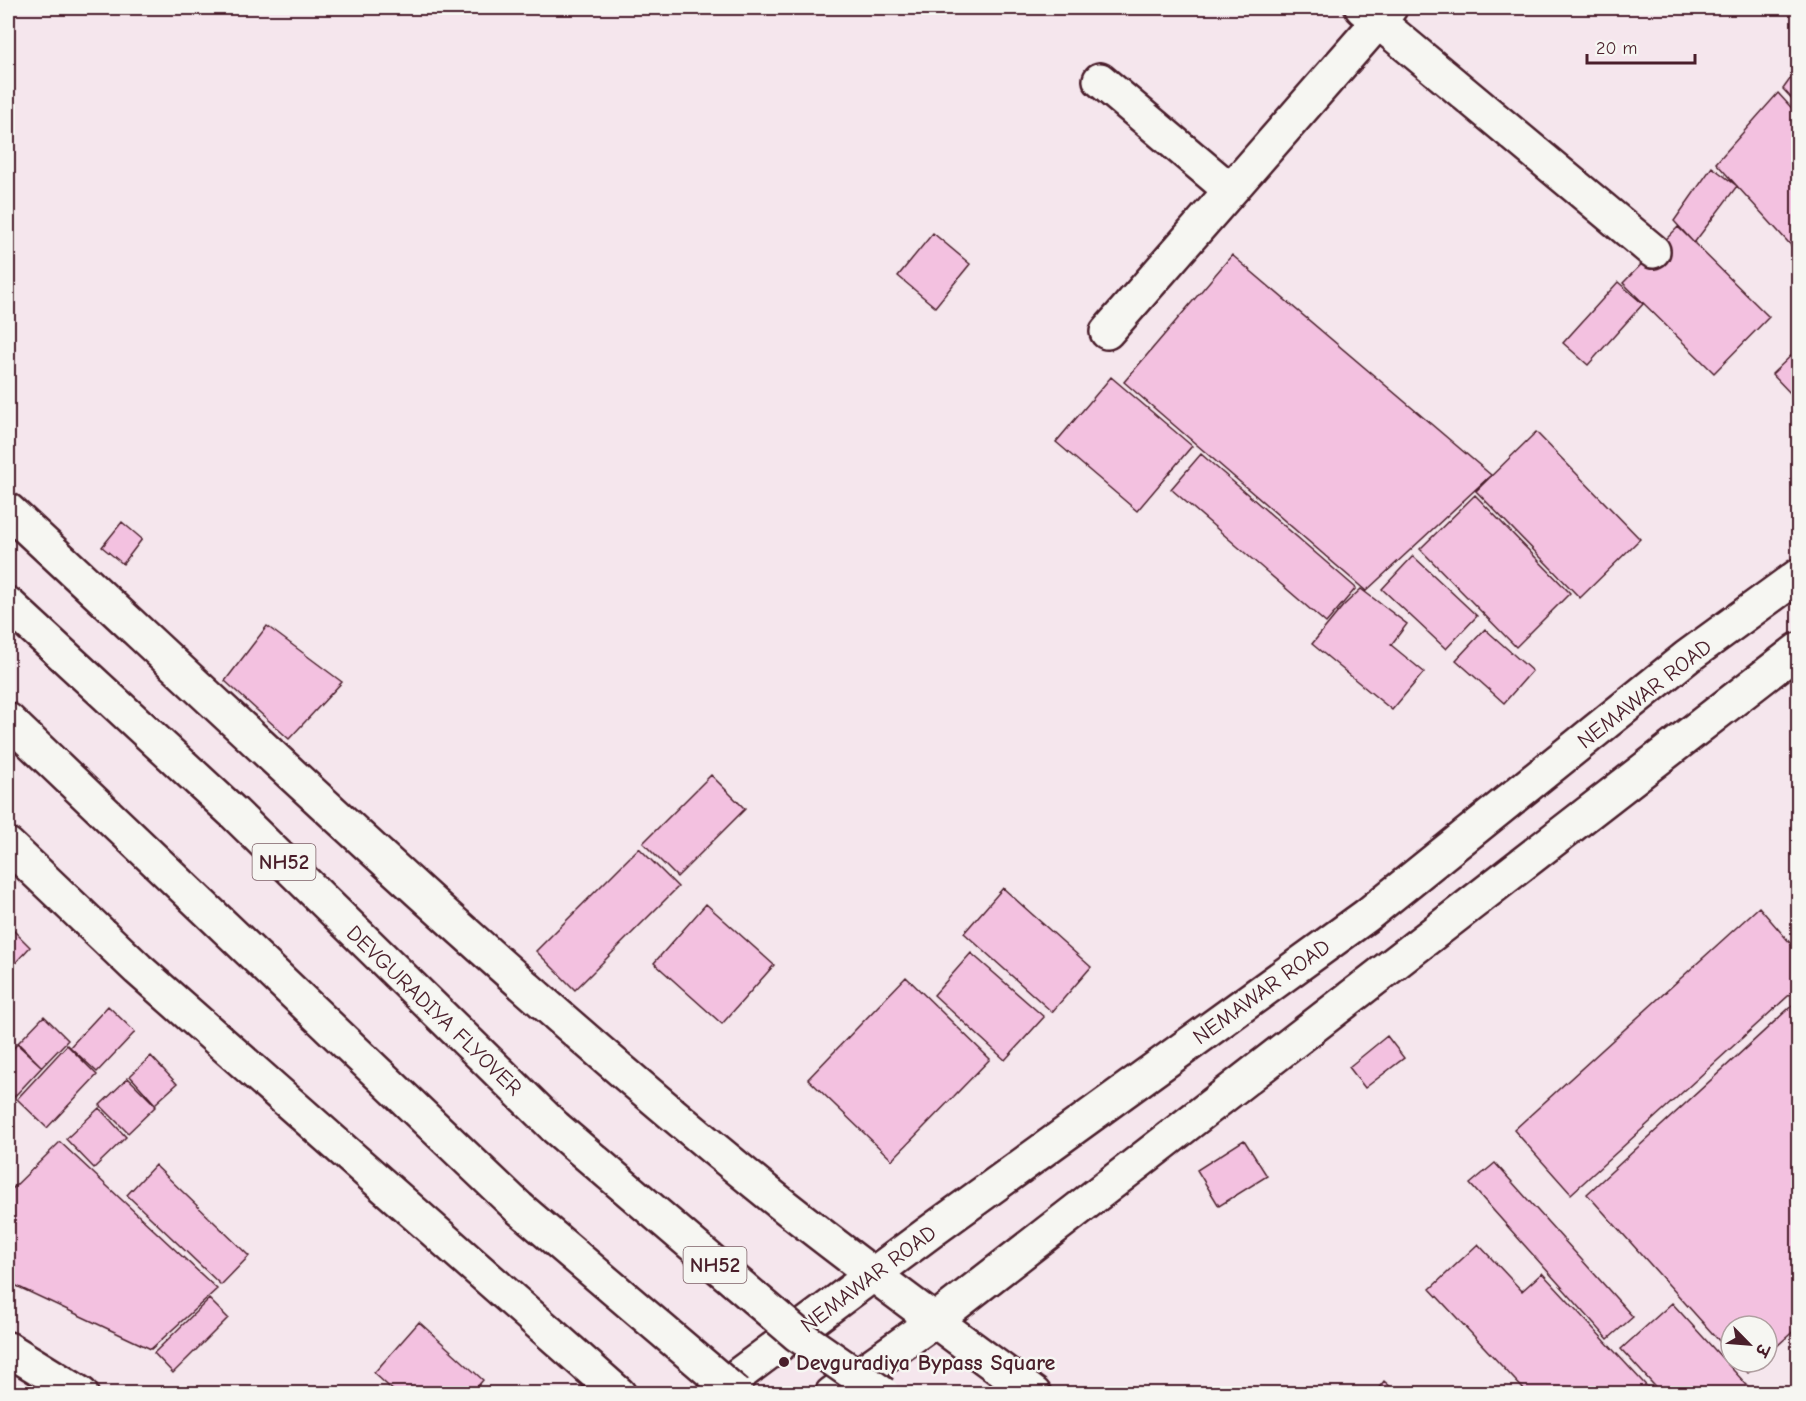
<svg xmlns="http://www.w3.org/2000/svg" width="1806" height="1401" font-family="'Comic Neue','Playpen Sans Deva',sans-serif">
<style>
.building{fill:#f3c1e0;stroke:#4a1f2b;stroke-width:1.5}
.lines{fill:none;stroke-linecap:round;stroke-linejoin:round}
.minor-casing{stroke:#4a1f2b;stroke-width:38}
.highway-casing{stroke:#4a1f2b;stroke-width:38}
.minor{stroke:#f6f6f2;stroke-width:33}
.highway{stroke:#f6f6f2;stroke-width:33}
.highway-bridge-casing{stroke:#4a1f2b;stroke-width:38;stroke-linecap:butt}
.highway-bridge{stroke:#f6f6f2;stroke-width:33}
.poi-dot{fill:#4a1f2b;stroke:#f6f6f2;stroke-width:2}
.labels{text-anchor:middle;stroke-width:5;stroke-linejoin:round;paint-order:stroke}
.shield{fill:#f6f6f2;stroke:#7e6067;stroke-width:1.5}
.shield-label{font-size:21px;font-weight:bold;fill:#4a1f2b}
.street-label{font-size:22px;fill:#4a1f2b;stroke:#f6f6f2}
.poi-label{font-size:22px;font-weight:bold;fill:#4a1f2b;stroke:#f6f6f2;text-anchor:start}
</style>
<rect width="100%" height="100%" fill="#f5e6ed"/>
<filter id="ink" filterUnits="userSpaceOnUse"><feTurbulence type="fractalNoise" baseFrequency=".0167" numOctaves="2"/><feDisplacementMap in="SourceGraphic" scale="12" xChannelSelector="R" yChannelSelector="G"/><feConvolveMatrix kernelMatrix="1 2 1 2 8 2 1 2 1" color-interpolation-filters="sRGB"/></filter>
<g filter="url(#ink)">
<!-- building -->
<path class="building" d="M1798,68V105L1783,89Z
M1778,93L1798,115V253L1716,163Z
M1712,167L1737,186L1694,243L1674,221Z
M1678,227L1769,317L1714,373L1623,283Z
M933,233L970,264L935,307L898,276Z
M1232,255L1491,475L1366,591L1124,382Z
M1618,282L1643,304L1588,365L1563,343Z
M1798,349V389L1792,395L1772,374Z
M1111,377L1192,446L1137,511L1056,442Z
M1536,432L1640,539L1580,598L1476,491Z
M1201,454L1356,588L1326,623L1171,489Z
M1475,495L1570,593L1516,647L1420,549Z
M122,522L142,539L123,564L102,547Z
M1413,556L1477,616L1446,649L1382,589Z
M1361,589L1407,624L1391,645L1424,672L1392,710L1312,644L1343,606Z
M267,626L342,682L289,739L225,681Z
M1485,629L1532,671L1504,703L1456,660Z
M711,775L745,809L677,877L643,843Z
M639,848L678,887L575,990L536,951Z
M1003,888L1091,967L1052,1012L964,933Z
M706,904L774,965L722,1024L654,963Z
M1759,907L1798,952V987L1571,1194L1514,1130Z
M8,925L30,947L8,971Z
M971,953L1044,1017L1005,1060L934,995Z
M906,977L990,1059L892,1160L808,1079Z
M1798,1000V1327L1767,1355V1326H1731V1354L1587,1194Z
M108,1006L135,1032L97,1072L70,1047Z
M44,1016L68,1040L42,1067L18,1043Z
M1387,1036L1404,1058L1365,1088L1349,1067Z
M17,1044L42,1067L13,1098L8,1093V1055Z
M67,1045L97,1075L47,1128L17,1099Z
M151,1056L177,1084L155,1104L130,1076Z
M128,1078L156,1106L128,1133L100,1105Z
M99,1108L126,1137L94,1168L66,1139Z
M1244,1140L1267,1176L1219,1206L1197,1170Z
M60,1142L217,1289L151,1349L8,1282V1193Z
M1495,1163L1633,1317L1608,1339L1470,1184Z
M155,1165L249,1256L221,1285L127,1195Z
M1478,1244L1522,1291L1542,1273L1654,1394H1528L1430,1289Z
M209,1299L228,1318L173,1373L154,1353Z
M1672,1303L1755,1394H1662L1621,1349Z
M419,1322L483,1380L471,1394H397L374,1373Z
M1739,1362H1760L1748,1373Z
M1384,1381L1399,1394H1374Z"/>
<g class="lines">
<!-- minor casing -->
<g class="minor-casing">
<path id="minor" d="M1362,8L1653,251
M1100,80L1230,190
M1107,332L1390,8
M8,510C259,743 507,982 773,1197C858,1265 946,1329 1034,1394
M8,845L138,969L619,1394
M8,1349L81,1394"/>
</g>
<!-- highway casing -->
<g class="highway-casing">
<path id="highway" d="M8,604L234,813L555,1127
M8,720L519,1208
M713,1394L930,1232L1366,916L1687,657L1798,576
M832,1394L934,1321L1798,650"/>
</g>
<!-- minor -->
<use href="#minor" class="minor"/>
<!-- highway -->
<use href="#highway" class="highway"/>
<!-- highway-bridge casing -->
<g class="highway-bridge-casing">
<path id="highway-bridge" d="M555,1127L798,1335L883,1394
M519,1208L737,1394"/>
</g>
<!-- highway-bridge -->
<use href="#highway-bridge" class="highway-bridge"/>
</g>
</g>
<!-- markers -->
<circle class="poi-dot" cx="784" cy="1362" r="6"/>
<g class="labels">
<!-- shield labels -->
<g class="shield">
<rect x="252.5" y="844" width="63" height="36" rx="4.5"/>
<rect x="683.5" y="1247" width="63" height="36" rx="4.5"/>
</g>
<g class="shield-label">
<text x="284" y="869">NH52</text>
<text x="715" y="1272">NH52</text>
</g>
<!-- street labels -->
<g class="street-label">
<text transform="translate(1644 693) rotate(-38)" y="8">NEMAWAR ROAD</text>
<text transform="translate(1261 991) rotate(-36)" y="8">NEMAWAR ROAD</text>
<text transform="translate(435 1010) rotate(44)" y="8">DEVGURADIYA FLYOVER</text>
<text transform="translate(868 1278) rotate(-37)" y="8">NEMAWAR ROAD</text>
</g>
<!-- poi labels -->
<g class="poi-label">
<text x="796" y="1370">Devguradiya Bypass Square</text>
</g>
</g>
<!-- margin -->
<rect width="1806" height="1401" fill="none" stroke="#f6f6f2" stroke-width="30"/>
<rect x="15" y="15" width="1776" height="1371" fill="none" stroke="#4a1f2b" stroke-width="2" filter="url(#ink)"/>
<!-- north arrow -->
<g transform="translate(1749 1344) rotate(115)"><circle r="28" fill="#f6f6f2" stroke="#b1a0a2" stroke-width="1.5"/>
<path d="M0-4.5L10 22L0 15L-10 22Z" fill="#4a1f2b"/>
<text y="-9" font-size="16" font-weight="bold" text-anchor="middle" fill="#4a1f2b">उ</text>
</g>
<!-- scale -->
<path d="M1587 54v9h108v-9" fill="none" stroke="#4a1f2b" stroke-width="3"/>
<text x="1596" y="54" font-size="18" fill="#4a1f2b" stroke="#f6f6f2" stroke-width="4.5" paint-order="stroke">20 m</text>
</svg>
